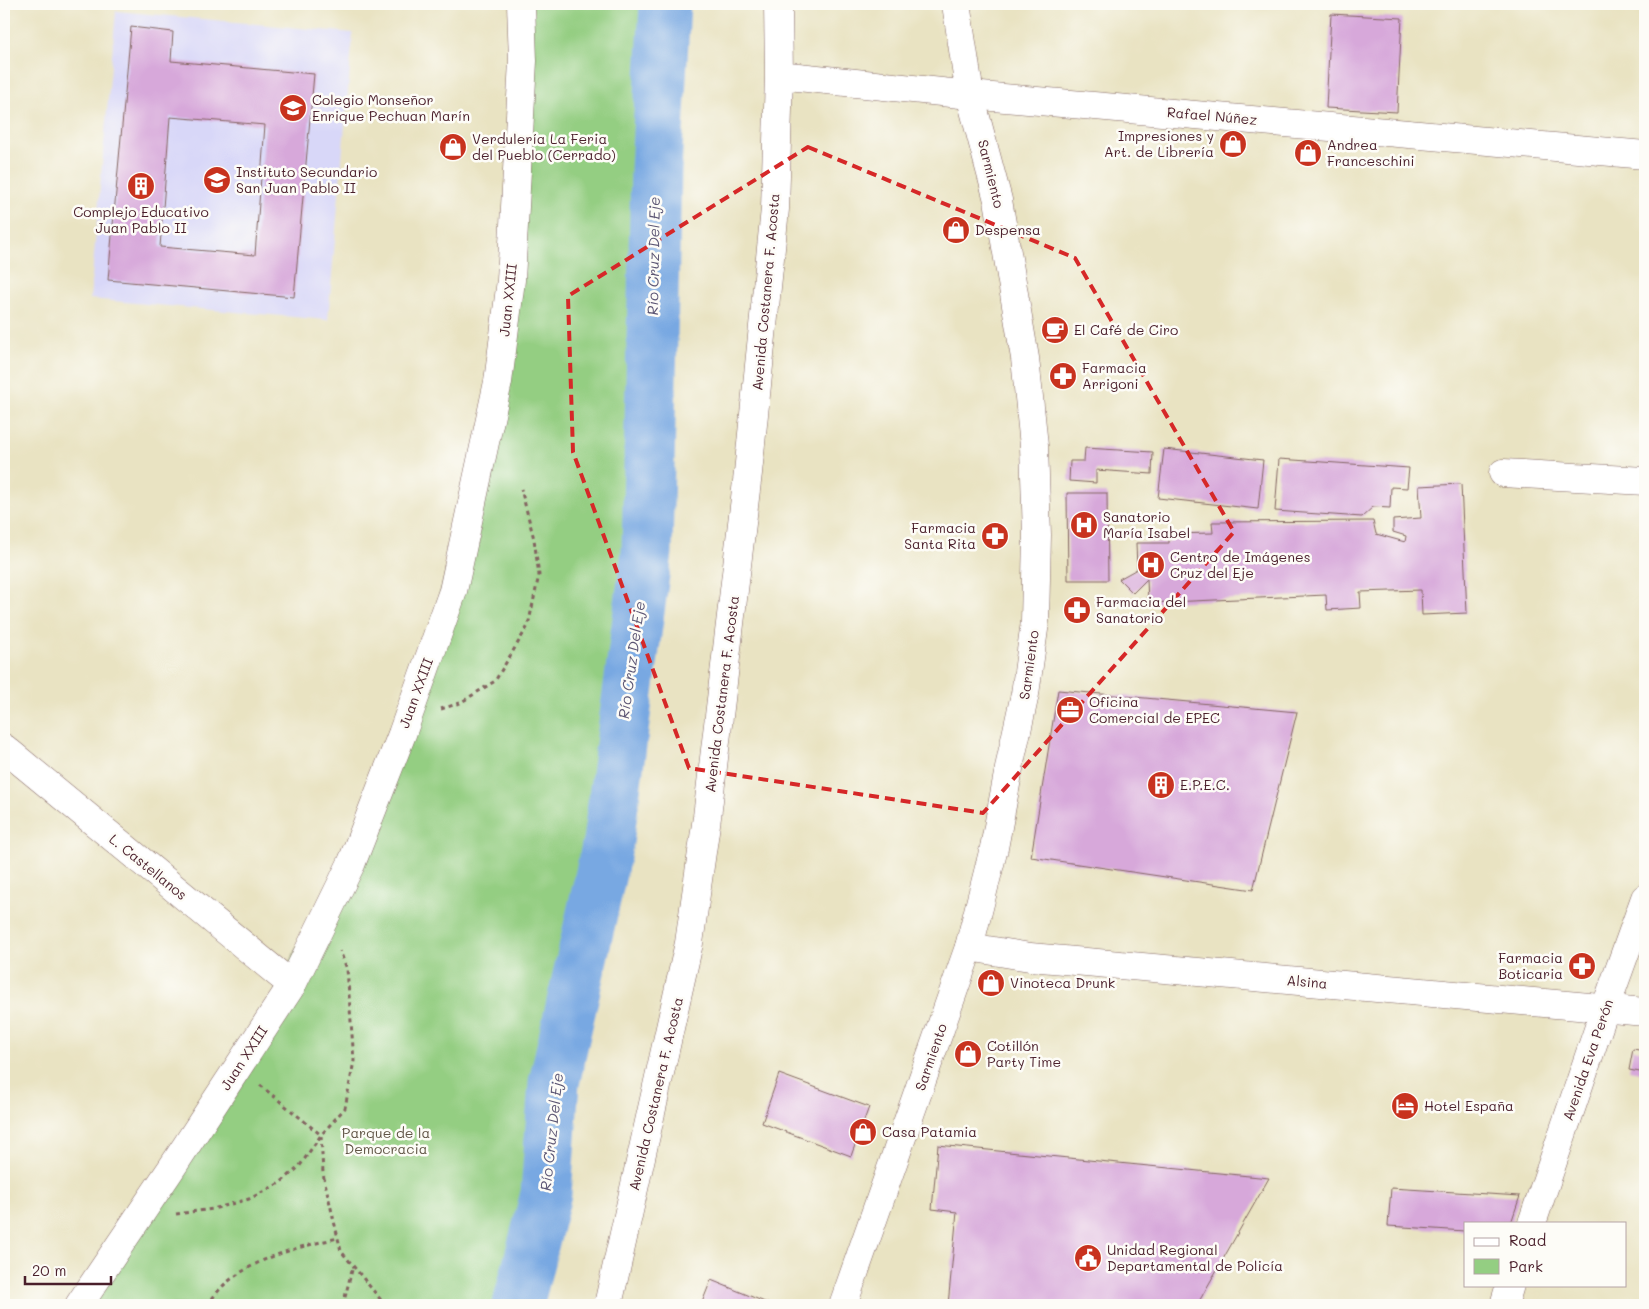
<svg xmlns="http://www.w3.org/2000/svg" width="1649" height="1309" font-family="Mali,sans-serif">
<style>
.built{fill:#d8d7f8}
.green{fill:#94ce82;stroke:#6f7656}
.lines{fill:none;stroke-linecap:round;stroke-linejoin:round}
.river{stroke:#78a8e2;stroke-width:51}
.building{fill:#d7a8da;fill-rule:evenodd}
.minor-casing{stroke:#826460;stroke-width:29}
.major-casing{stroke:#826460;stroke-width:29}
.path{stroke:#826460;stroke-width:3;stroke-dasharray:4 4;stroke-linecap:butt}
.minor{stroke:#fff;stroke-width:28}
.major{stroke:#fff;stroke-width:28}
.marked{fill:none;stroke:#d62828;stroke-width:4;stroke-dasharray:10 6;stroke-linejoin:round}
.labels{text-anchor:middle;stroke-width:5;stroke-linejoin:round;paint-order:stroke}
.poi-label{font-size:14px;fill:#4a1f2b;stroke:#fdfcf7;text-anchor:start}
.street-label{font-size:14px;fill:#4a1f2b;stroke:#fdfcf7}
.park-label{font-size:14px;fill:#605445;stroke:#fdfcf7}
.water-label{font-size:15px;font-style:italic;fill:#5c5674;stroke:#fdfcf7}
</style>
<rect width="100%" height="100%" fill="#fdfcf7"/>
<filter id="ink" filterUnits="userSpaceOnUse"><feTurbulence type="fractalNoise" baseFrequency=".02" numOctaves="2"/><feDisplacementMap in="SourceGraphic" scale="10" xChannelSelector="R" yChannelSelector="G"/><feConvolveMatrix kernelMatrix="1 2 1 2 8 2 1 2 1" color-interpolation-filters="sRGB"/></filter>
<filter id="wash" filterUnits="userSpaceOnUse"><feTurbulence type="fractalNoise" baseFrequency=".0096" numOctaves="4" result="noise"/><feDisplacementMap in="SourceGraphic" scale="20" xChannelSelector="R" yChannelSelector="G"/><feGaussianBlur stdDeviation="1.12" result="paint"/><feColorMatrix in="noise" values="0 0 0 0 0 0 0 0 0 0 0 0 0 0 0 0 0 1.4 0 .05"/><feComposite in="paint" operator="in"/></filter>
<g filter="url(#wash)">
<rect width="100%" height="100%" fill="#e9e3c2"/>
<!-- built -->
<path class="built" d="M116,11L353,33L328,320L90,299Z"/>
<!-- green -->
<path class="green" d="M521,4H665L656,170L647,552L608,842L555,1083L546,1194L518,1305H79L238,1068L402,734L498,382Z"/>
<g class="lines">
<!-- river -->
<path class="river" d="M518,1305L546,1194L554,1083L608,842L647,552L656,170L665,4"/>
</g>
<g id="blocks">
<!-- building -->
<path class="building" d="M1331,14L1402,18L1397,112L1326,108Z
M131,27L173,32L171,61L314,74L294,297L108,280ZM170,117L265,125L255,255L160,247Z
M1085,448L1153,452L1152,474L1096,470V483L1069,481L1070,461H1084Z
M1164,449L1263,460L1258,509L1158,498Z
M1279,459L1409,468L1407,488L1391,487L1390,508L1373,507L1362,517L1275,511Z
M1461,484L1467,613L1422,615L1421,590L1360,592L1361,608L1327,610L1326,595L1148,603L1147,579L1133,593L1119,579L1137,569L1136,543H1169V534L1213,533L1212,522L1373,521L1376,534L1405,542L1406,536L1393,532V520L1421,518L1419,486Z
M1067,493H1107L1108,580H1068Z
M1058,690L1297,712L1253,890L1031,857Z
M1633,1049L1645,1051V1073L1629,1070Z
M779,1074L869,1107L851,1156L762,1123Z
M938,1145L1269,1178L1197,1305H948L957,1212L932,1209Z
M1391,1188L1520,1196L1511,1223H1465V1231L1388,1226Z
M711,1280L772,1305H701Z"/>
</g>
</g>
<g filter="url(#ink)">
<use href="#blocks" fill-opacity="0" stroke="#826460" stroke-width="1"/>
<g class="lines">
<!-- minor casing -->
<g class="minor-casing">
<path id="minor" d="M779,75L970,95L1645,155
M1503,473L1645,481
M4,748L292,985
M969,947L1030,957L1645,1012
M79,1305L171,1169L292,985L352,862L402,734L453,591L498,382L511,280L523,61L521,4
M608,1305L689,943L707,817L748,473L775,209L779,75L778,4"/>
</g>
<!-- major casing -->
<g class="major-casing">
<path id="major" d="M1532,1223L1605,1009L1645,898
M843,1305L969,947L994,848L1011,758L1025,694L1035,622L1037,535L1034,446L1025,358L998,200L970,95L956,4
M1504,1305L1510,1285"/>
</g>
<!-- path -->
<path class="path" d="M441,709L460,703L495,681L528,626L539,575L534,539L521,489
M260,1085L321,1135L323,1174L341,1251L385,1305
M176,1214L213,1209L249,1199L280,1183L299,1167L321,1135L345,1108L354,1061L347,969L340,951
M207,1305C213,1298 218,1290 225,1284C257,1257 298,1247 338,1238
M343,1305L353,1266"/>
<!-- minor -->
<use href="#minor" class="minor"/>
<!-- major -->
<use href="#major" class="major"/>
</g>
</g>
<!-- marked area -->
<path class="marked" d="M808,147L1075,258L1234,532L983,813L689,768L573,452L568,296Z"/>
<!-- icons -->
<defs>
<g id="school-disc" transform="scale(1.4375)"><circle r="9.5" fill="#c8321e" stroke="#fdfcf7"/><path d="M0-5L7-2L0 1L-7-2ZM-4 1L0 2.5L4 1V4Q0 6-4 4Z" fill="#fff"/></g>
<g id="shop-disc" transform="scale(1.4375)"><circle r="9.5" fill="#c8321e" stroke="#fdfcf7"/><path d="M-5-2.5h2.3a2.7 3.5 0 0 1 5.4 0H5L5.5 6h-11ZM-1.5-2.5h3a1.5 2.3 0 0 0-3 0Z" fill="#fff"/></g>
<g id="building-disc" transform="scale(1.4375)"><circle r="9.5" fill="#c8321e" stroke="#fdfcf7"/><path d="M-4-6H4V6H1V3H-1V6H-4ZM-2.5-4.3h1.7v1.8h-1.7ZM.8-4.3h1.7v1.8H.8ZM-2.5-1h1.7V.8h-1.7ZM.8-1h1.7V.8H.8Z" fill="#fff"/></g>
<g id="cafe-disc" transform="scale(1.4375)"><circle r="9.5" fill="#c8321e" stroke="#fdfcf7"/><path d="M-5.5-4.5H6V0H3Q3 3.5 0 3.5H-2.5Q-5.5 3.5-5.5 0ZM3-3.2v2h1.7v-2ZM-6 4.5H4V6H-6Z" fill="#fff"/></g>
<g id="pharmacy-disc" transform="scale(1.4375)"><circle r="9.5" fill="#c8321e" stroke="#fdfcf7"/><path d="M-2-6h4v4h4v4h-4v4h-4v-4h-4v-4h4Z" fill="#fff"/></g>
<g id="hospital-disc" transform="scale(1.4375)"><circle r="9.5" fill="#c8321e" stroke="#fdfcf7"/><path d="M-5-5h3v3.5h4V-5h3V5h-3V1.5h-4V5h-3Z" fill="#fff"/></g>
<g id="office-disc" transform="scale(1.4375)"><circle r="9.5" fill="#c8321e" stroke="#fdfcf7"/><path d="M-6-3h4V-5.5h4V-3h4V5H-6ZM-1-4.5V-3h2v-1.5ZM-6 0V1H6V0Z" fill="#fff"/></g>
<g id="hotel-disc" transform="scale(1.4375)"><circle r="9.5" fill="#c8321e" stroke="#fdfcf7"/><path d="M-6-4.5h1.5V1H6V5H4.5V3h-9V5H-6ZM-4 0a1.8 1.8 0 1 1 3.6 0ZM.5 0V-2.5h3Q6-2.5 6 0Z" fill="#fff"/></g>
<g id="civic-disc" transform="scale(1.4375)"><circle r="9.5" fill="#c8321e" stroke="#fdfcf7"/><path d="M-.6-6.5H3V-4.5H.6V-3L4-1V1h2V6H-6V1h2V-1L-.6-3ZM-1.2 2.5V6h2.4V2.5Z" fill="#fff"/></g>
</defs>
<g fill-rule="evenodd">
<use href="#school-disc" x="293" y="108"/>
<use href="#shop-disc" x="1233" y="144"/>
<use href="#shop-disc" x="453" y="147"/>
<use href="#shop-disc" x="1308" y="153"/>
<use href="#school-disc" x="217" y="180"/>
<use href="#building-disc" x="141" y="186"/>
<use href="#shop-disc" x="956" y="230"/>
<use href="#cafe-disc" x="1055" y="330"/>
<use href="#pharmacy-disc" x="1063" y="376"/>
<use href="#hospital-disc" x="1084" y="525"/>
<use href="#pharmacy-disc" x="995" y="536"/>
<use href="#hospital-disc" x="1151" y="565"/>
<use href="#pharmacy-disc" x="1077" y="610"/>
<use href="#office-disc" x="1070" y="710"/>
<use href="#building-disc" x="1161" y="785"/>
<use href="#pharmacy-disc" x="1582" y="966"/>
<use href="#shop-disc" x="991" y="983"/>
<use href="#shop-disc" x="968" y="1054"/>
<use href="#hotel-disc" x="1405" y="1106"/>
<use href="#shop-disc" x="863" y="1132"/>
<use href="#civic-disc" x="1088" y="1258"/>
</g>
<g class="labels">
<!-- poi labels -->
<g class="poi-label">
<text x="312" y="105">Colegio Monseñor<tspan x="312" dy="16">Enrique Pechuan Marín</tspan></text>
<text x="1214" y="141" text-anchor="end">Impresiones y<tspan x="1214" dy="16">Art. de Librería</tspan></text>
<text x="472" y="144">Verdulería La Feria<tspan x="472" dy="16">del Pueblo (Cerrado)</tspan></text>
<text x="1327" y="150">Andrea<tspan x="1327" dy="16">Franceschini</tspan></text>
<text x="236" y="177">Instituto Secundario<tspan x="236" dy="16">San Juan Pablo II</tspan></text>
<text x="141" y="217" text-anchor="middle">Complejo Educativo<tspan x="141" dy="16">Juan Pablo II</tspan></text>
<text x="975" y="235">Despensa</text>
<text x="1074" y="335">El Café de Ciro</text>
<text x="1082" y="373">Farmacia<tspan x="1082" dy="16">Arrigoni</tspan></text>
<text x="1103" y="522">Sanatorio<tspan x="1103" dy="16">María Isabel</tspan></text>
<text x="976" y="533" text-anchor="end">Farmacia<tspan x="976" dy="16">Santa Rita</tspan></text>
<text x="1170" y="562">Centro de Imágenes<tspan x="1170" dy="16">Cruz del Eje</tspan></text>
<text x="1096" y="607">Farmacia del<tspan x="1096" dy="16">Sanatorio</tspan></text>
<text x="1089" y="707">Oficina<tspan x="1089" dy="16">Comercial de EPEC</tspan></text>
<text x="1180" y="790">E.P.E.C.</text>
<text x="1563" y="963" text-anchor="end">Farmacia<tspan x="1563" dy="16">Boticaria</tspan></text>
<text x="1010" y="988">Vinoteca Drunk</text>
<text x="987" y="1051">Cotillón<tspan x="987" dy="16">Party Time</tspan></text>
<text x="1424" y="1111">Hotel España</text>
<text x="882" y="1137">Casa Patamia</text>
<text x="1107" y="1255">Unidad Regional<tspan x="1107" dy="16">Departamental de Policía</tspan></text>
</g>
<!-- street labels -->
<g class="street-label">
<text transform="translate(1212 116) rotate(5)" y="5">Rafael Núñez</text>
<text transform="translate(991 174) rotate(76)" y="5">Sarmiento</text>
<text transform="translate(766 292) rotate(-85)" y="5">Avenida Costanera F. Acosta</text>
<text transform="translate(508 300) rotate(-84)" y="5">Juan XXIII</text>
<text transform="translate(1029 665) rotate(-82)" y="5">Sarmiento</text>
<text transform="translate(416 693) rotate(-70)" y="5">Juan XXIII</text>
<text transform="translate(722 694) rotate(-83)" y="5">Avenida Costanera F. Acosta</text>
<text transform="translate(148 867) rotate(39)" y="5">L. Castellanos</text>
<text transform="translate(1307 982) rotate(5)" y="5">Alsina</text>
<text transform="translate(931 1057) rotate(-71)" y="5">Sarmiento</text>
<text transform="translate(244 1058) rotate(-57)" y="5">Juan XXIII</text>
<text transform="translate(1588 1060) rotate(-71)" y="5">Avenida Eva Perón</text>
<text transform="translate(656 1094) rotate(-77)" y="5">Avenida Costanera F. Acosta</text>
</g>
<!-- park labels -->
<g class="park-label">
<text x="386" y="1138">Parque de la<tspan x="386" dy="16">Democracia</tspan></text>
</g>
<!-- water labels -->
<g class="water-label">
<text transform="translate(654 256) rotate(-89)" y="5">Río Cruz Del Eje</text>
<text transform="translate(632 660) rotate(-82)" y="5">Río Cruz Del Eje</text>
<text transform="translate(552 1132) rotate(-84)" y="5">Río Cruz Del Eje</text>
</g>
</g>
<!-- margin -->
<rect width="1649" height="1309" fill="none" stroke="#fdfcf7" stroke-width="20"/>
<!-- legend -->
<rect x="1464" y="1222" width="162" height="65" fill="#fdfcf7" stroke="#b5a4a5"/>
<rect x="1474" y="1238" width="25" height="8" fill="#ffffff" stroke="#b5a4a5"/>
<text x="1509" y="1246" font-size="15" fill="#4a1f2b">Road</text>
<rect x="1474" y="1259" width="25" height="15" fill="#94ce82" stroke="#b5a4a5"/>
<text x="1509" y="1272" font-size="15" fill="#4a1f2b">Park</text>
<!-- scale -->
<path d="M25 1276v8h86v-8" fill="none" stroke="#4a1f2b" stroke-width="2.5"/>
<text x="32" y="1276" font-size="15" fill="#4a1f2b" stroke="#fdfcf7" stroke-width="4" paint-order="stroke">20 m</text>
</svg>
